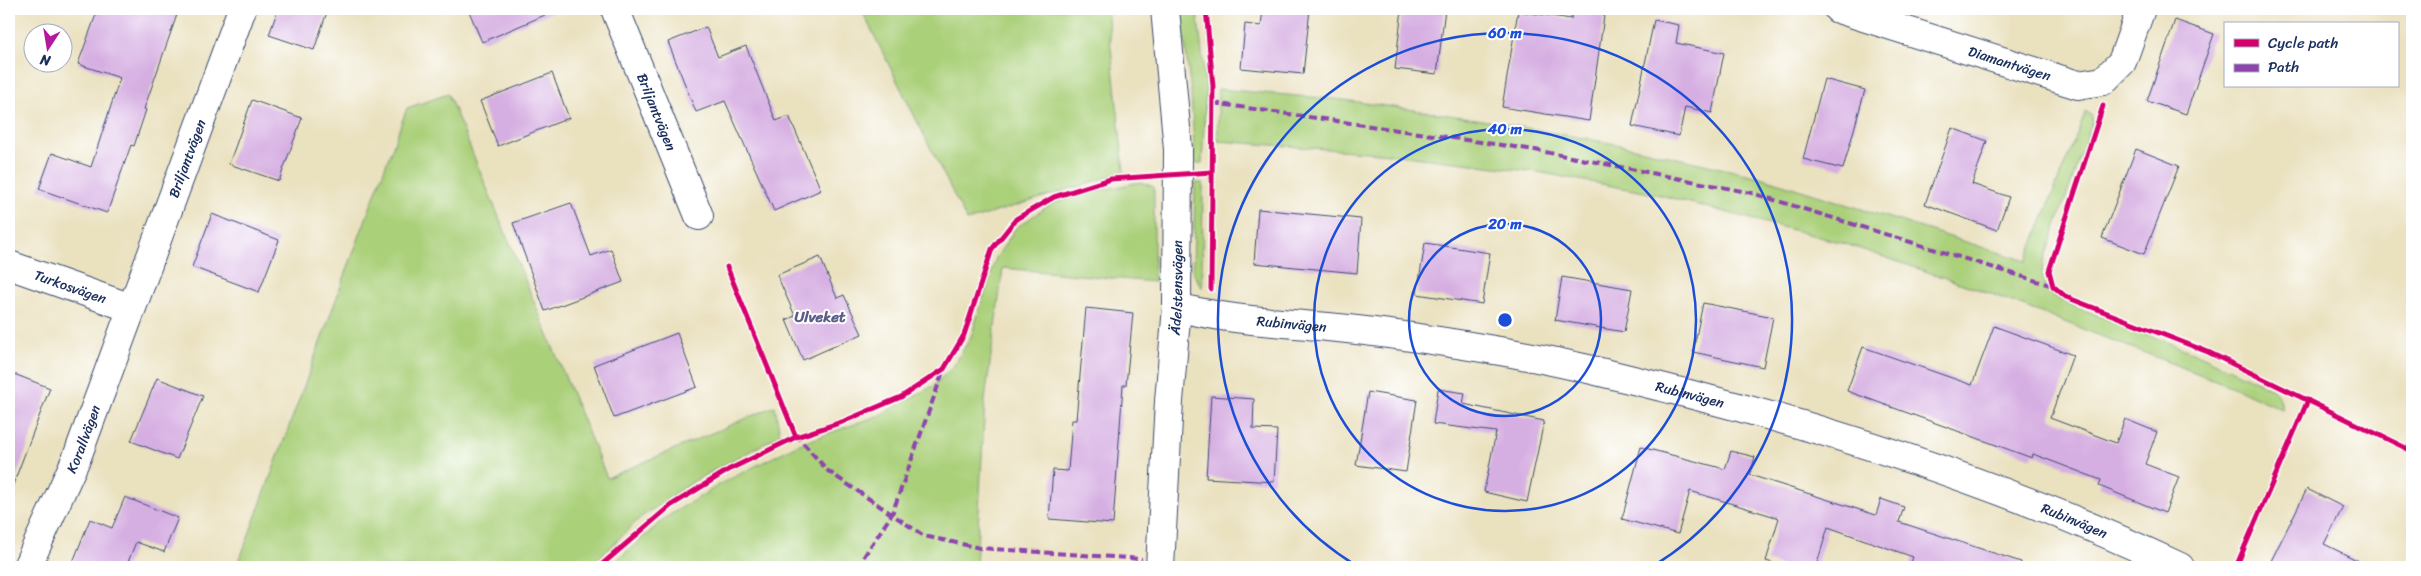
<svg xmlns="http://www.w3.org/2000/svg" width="2421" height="576" font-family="Sriracha,sans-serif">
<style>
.green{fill:#abd07a;stroke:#63806c}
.building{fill:#d6afe2}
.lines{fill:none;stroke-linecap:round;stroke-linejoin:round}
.minor-casing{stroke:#3a4a6d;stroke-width:30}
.minor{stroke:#fff;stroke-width:28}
.quiet{stroke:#8e44ad;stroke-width:4;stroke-dasharray:8 4;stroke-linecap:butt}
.cycleway-casing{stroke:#fff;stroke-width:8}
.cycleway{stroke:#d6006c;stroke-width:5}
.ring{fill:none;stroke:#1d4ed8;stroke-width:2.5}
.labels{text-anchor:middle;stroke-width:4;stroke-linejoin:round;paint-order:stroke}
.street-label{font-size:14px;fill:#1b2f5e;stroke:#fff}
.neighbourhood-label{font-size:15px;font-weight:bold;fill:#5c5c8c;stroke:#fff}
.centre{fill:#1d4ed8;stroke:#fff;stroke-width:2.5}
.ring-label{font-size:15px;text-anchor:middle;font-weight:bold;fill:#1d4ed8;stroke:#fff;stroke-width:4;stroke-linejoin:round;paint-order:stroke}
</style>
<rect width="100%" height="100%" fill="#fff"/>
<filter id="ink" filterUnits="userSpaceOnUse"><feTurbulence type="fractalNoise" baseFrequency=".02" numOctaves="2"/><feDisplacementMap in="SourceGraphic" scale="10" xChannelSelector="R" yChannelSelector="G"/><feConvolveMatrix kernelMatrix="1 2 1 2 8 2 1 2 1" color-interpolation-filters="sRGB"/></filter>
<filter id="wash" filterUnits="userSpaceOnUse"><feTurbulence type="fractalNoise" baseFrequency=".0096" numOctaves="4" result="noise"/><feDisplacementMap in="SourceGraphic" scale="20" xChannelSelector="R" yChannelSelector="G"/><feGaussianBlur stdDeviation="1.12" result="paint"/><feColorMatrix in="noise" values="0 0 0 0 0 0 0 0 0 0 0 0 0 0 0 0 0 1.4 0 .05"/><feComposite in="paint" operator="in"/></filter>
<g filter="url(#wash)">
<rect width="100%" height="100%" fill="#eae1bf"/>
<!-- green -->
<path class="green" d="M861,9H1107L1124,172L967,221Z
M1181,9H1197L1206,89L1202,163H1195L1191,93Z
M1218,89L1344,100L1483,120L1621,145L1760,177L2026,261L2086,111L2092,116L2091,126L2043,263C2040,286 2047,292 2066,303L2195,353L2273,389L2280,399L2283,410L2233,387L1989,293L1846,244L1660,195L1537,172L1380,153L1218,141Z
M448,94L607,478L775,406L780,435L696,480L641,517L590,567H237L407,108Z
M1140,182L1154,187V282L1003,268L985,400L976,567H609L668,516L724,482L797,445L880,415L933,386L953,367L971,337L996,258L1016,228L1051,204L1084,194Z
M1195,183H1203L1202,288L1193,273Z"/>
<g id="blocks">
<!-- building -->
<path class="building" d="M98,9H179L144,109L146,110L134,146L131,145L107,213L39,189L52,153L91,167L120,78L78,64Z
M278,9H328L314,50L269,35Z
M468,9H559L482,42Z
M1263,9H1310L1303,74L1241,68L1245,24L1261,26Z
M1402,9H1445L1437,74L1395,69Z
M1572,9H1605L1589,121L1502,107L1518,11L1571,19Z
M1654,20L1679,25L1676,43L1724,53L1712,113L1685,107L1679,136L1632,126Z
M2175,20L2214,34L2186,114L2147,101Z
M706,27L718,57L746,46L776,121L789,116L821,190L774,211L725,101L696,112L668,42Z
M552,73L569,118L498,146L480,101Z
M1824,79L1865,90L1843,169L1803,159Z
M252,100L302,118L279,181L229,164Z
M1952,128L1987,141L1972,184L2009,197L1997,230L1925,204Z
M2136,149L2179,166L2144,254L2102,238Z
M571,203L591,256L611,249L623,282L545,311L513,223Z
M1258,209L1361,219L1357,273L1254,263Z
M212,214L279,240L259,292L192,267Z
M1425,243L1490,253L1482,304L1417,294Z
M820,257L837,298L844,295L862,334L803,360L786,320L795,316L777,275Z
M1562,277L1632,289L1624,332L1555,320Z
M1703,303L1773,317L1763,367L1693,352Z
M1086,308L1133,313L1126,385H1123L1113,524L1049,519L1053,470L1068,471L1072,420H1076Z
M1994,326L2073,355L2050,418L2116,443L2125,419L2157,432L2145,464L2179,477L2165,513L2099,486L2101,480L2033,454L2032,458L1847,391L1863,347L1972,385Z
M677,333L697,387L614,418L594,365Z
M9,372L50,388L11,490H9Z
M157,378L203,396L177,459L131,441Z
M1438,389L1465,393L1463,404L1544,421L1527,502L1484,492L1496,432L1433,424Z
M1368,392L1417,400L1406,472L1356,465Z
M1211,396L1254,399L1253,429L1277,430L1274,482L1206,478Z
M1641,447L1725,469L1731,451L1755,457L1750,475L1876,515L1881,499L1904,507L1899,522L2021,562L2020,567H1909L1913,557L1828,527L1816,567H1786L1766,561L1779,518L1690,491L1678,534L1622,519Z
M2307,489L2343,507L2324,544L2371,567H2268Z
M125,497L178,518L164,552L136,542L126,567H71L90,519L112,528Z"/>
</g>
</g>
<g filter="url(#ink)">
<use href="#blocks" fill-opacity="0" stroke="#3a4a6d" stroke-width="1"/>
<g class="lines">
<!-- minor casing -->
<g class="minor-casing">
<g id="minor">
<path id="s1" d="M615,9L699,216"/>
<path id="s2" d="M1838,9L2078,85L2103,81L2122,62L2141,9"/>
<path id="s3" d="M9,265L131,308"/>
<path id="s4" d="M1177,307C1226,320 1277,322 1328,327C1381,332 1435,340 1488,349C1557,360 1625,378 1693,395C1860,438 2024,493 2180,567"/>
<path id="s5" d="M27,567L77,457L242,9"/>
<path id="s6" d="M1160,567L1169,401L1177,307L1178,149L1165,9"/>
</g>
</g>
<!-- minor -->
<use href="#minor" class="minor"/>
<!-- quiet -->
<path class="quiet" d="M1213,103L1535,150L1752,193L2053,286
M795,434L828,471L924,536L980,548L1142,559
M857,567L892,514L944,369"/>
<!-- cycleway casing -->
<g class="cycleway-casing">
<path id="cycleway" d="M1206,9L1213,86L1211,289
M2103,106L2049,271L2053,286L2066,297L2208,352L2412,451
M727,267L796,437
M599,567L670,506L730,469L796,437L842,422L901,397L944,369L964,335L992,249L1016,219L1054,197L1111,179L1212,172
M2236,567L2308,400"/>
</g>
<!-- cycleway -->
<use href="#cycleway" class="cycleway"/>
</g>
</g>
<!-- distance rings -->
<g class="ring">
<circle cx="1505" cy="320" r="96"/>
<circle cx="1505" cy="320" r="191"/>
<path d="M1357 566A287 287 0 1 1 1653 566"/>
</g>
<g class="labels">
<!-- street labels -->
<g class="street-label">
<text dy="5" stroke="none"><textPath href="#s2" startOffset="180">Diamantvägen</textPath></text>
<text dy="5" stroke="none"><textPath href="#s1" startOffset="111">Briljantvägen</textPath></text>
<text dy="5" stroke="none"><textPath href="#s5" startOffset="439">Briljantvägen</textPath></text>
<text dy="5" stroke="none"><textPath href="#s3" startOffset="65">Turkosvägen</textPath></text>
<text dy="5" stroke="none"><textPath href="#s6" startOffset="280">Ädelstensvägen</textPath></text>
<text dy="5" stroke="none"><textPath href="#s4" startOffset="116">Rubinvägen</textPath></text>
<text dy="5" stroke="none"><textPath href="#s4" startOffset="521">Rubinvägen</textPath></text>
<text dy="5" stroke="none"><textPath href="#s5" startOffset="140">Korallvägen</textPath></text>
<text dy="5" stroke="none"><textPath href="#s4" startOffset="926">Rubinvägen</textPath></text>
</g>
<!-- neighbourhood labels -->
<g class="neighbourhood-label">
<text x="820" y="322">Ulveket</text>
</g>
</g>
<circle cx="1505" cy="320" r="8" class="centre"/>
<g class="ring-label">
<text x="1505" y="38">60 m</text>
<text x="1505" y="134">40 m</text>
<text x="1505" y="229">20 m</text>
</g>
<!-- margin -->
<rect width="2421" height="576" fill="none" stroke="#fff" stroke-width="30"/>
<!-- legend -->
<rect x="2224" y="22" width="175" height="65" fill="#ffffff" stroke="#a4acbf"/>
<rect x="2234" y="39" width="25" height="8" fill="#d6006c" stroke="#a4acbf"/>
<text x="2268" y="48" font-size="15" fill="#1b2f5e">Cycle path</text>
<rect x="2234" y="64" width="25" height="8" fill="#8e44ad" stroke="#a4acbf"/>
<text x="2268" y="72" font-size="15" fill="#1b2f5e">Path</text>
<!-- north arrow -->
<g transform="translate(48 48) rotate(192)"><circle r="24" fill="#ffffff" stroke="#a4acbf"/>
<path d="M0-4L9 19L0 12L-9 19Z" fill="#b5179e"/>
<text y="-8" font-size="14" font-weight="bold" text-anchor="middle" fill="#1b2f5e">N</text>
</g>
</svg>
